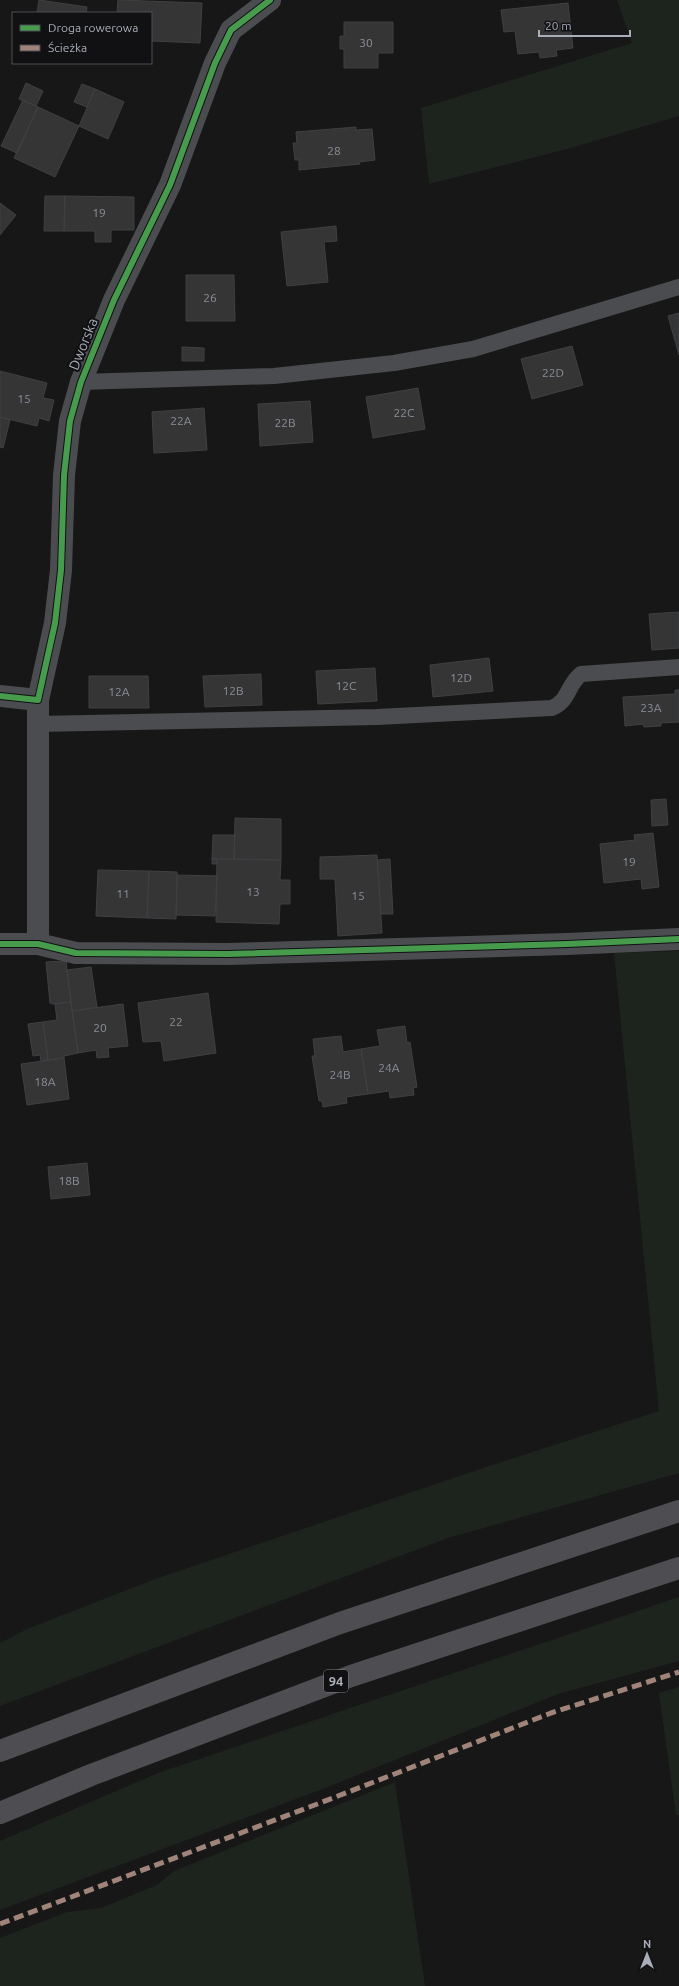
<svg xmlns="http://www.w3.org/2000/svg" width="679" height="1986" font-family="Ubuntu,sans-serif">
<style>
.green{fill:#1d241e}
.building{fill:#353536;stroke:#3f4043}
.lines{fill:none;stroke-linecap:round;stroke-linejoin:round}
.service{stroke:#4b4c50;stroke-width:16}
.minor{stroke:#4b4c50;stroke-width:22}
.tertiary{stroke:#4b4c50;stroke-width:22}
.trunk{stroke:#4e4e52;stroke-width:22}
.quiet{stroke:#a18479;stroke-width:5;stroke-dasharray:10 5;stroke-linecap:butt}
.cycleway-casing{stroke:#111113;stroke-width:8}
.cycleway{stroke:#469c4c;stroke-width:6}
.labels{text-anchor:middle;stroke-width:4;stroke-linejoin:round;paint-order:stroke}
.number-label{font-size:12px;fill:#8b8f98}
.shield{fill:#111113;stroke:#7b7e86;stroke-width:1}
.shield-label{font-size:13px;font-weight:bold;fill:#a8adb8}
.street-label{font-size:14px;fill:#a8adb8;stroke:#111113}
</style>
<rect width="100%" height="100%" fill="#171717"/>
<!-- green -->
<path class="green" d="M617,0H679V116L567,149L429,184L421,108L632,43Z
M679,951V1473L448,1538L0,1706V1643L27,1629L155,1579L486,1467L659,1411L614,953Z
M679,1597V1661L558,1694L328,1787L0,1910V1841L158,1773Z
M679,1687V1815H676L659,1693Z
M395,1782L425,1986H0V1938L67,1912L101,1908L157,1885L174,1871Z"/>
<!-- building -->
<path class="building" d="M39,0L87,7L86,13H37Z
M118,0L202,3L200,43L151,41V13H117Z
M568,3L573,48L556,50L557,56L540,58L539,52L518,54L515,31L504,32L501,10Z
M344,22H393V53H378V68H344V49H340V36H344Z
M26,83L43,91L36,106L19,99Z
M82,84L95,89L87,107L74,102Z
M95,89L124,102L108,139L79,126Z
M23,100L38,107L17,153L1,146Z
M38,107L79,126L55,177L14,158Z
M356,127V130L372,129L375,160L359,162L360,164L299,170V160H295L293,143H297L296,132Z
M45,196H65L64,231H44Z
M65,196L134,197V230H111V242H95V231H64Z
M0,203L16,215L0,235Z
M336,226L337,241L324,242L328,282L287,286L281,232Z
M186,275H234L235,321H186Z
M679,313V355L668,316Z
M572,346L583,385L532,399L521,359Z
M182,347L204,348V361H182Z
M0,371L47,383L43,398L54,400L49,421L39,418L37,426L0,417Z
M418,388L425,429L373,438L366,397Z
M310,401L313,442L260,446L258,404Z
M204,408L207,450L154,453L152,412Z
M0,417L10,420L3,448L0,447Z
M679,612V648L652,650L649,614Z
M489,658L493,691L433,697L430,665Z
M375,668L377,701L318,704L316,671Z
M261,674L262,705L205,707L203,676Z
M89,676H148L149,708H89Z
M675,690H679V722L661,723V726L644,727L643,724L625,726L623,697L675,694Z
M666,799L668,825L652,826L651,800Z
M235,818L281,819V860L234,859Z
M653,833L659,887L642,889L641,879L604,883L600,844L635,840L634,835Z
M213,835H235L234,859H212Z
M377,855L382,933L338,936L335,879H320V857Z
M212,859H217V864H212Z
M217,859L281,860L280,880H290V904H280L279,924L216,922Z
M390,859L393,914H381L377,860Z
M98,870L149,871L147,918L96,916Z
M149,871L177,872L176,919L147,918Z
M177,875L217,876L215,916L176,915Z
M66,961L71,1002L52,1004L50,1003L46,962Z
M91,967L97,1007L72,1011L67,970Z
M208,993L216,1053L164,1061L161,1041L143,1042L138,1003Z
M71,1002L78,1053L64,1056V1058L48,1060L43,1022L57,1020L55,1004Z
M123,1004L128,1046L108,1048L109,1057L97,1058L96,1050L78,1053L72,1011Z
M43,1022L48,1060L41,1061L40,1055L33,1056L28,1024Z
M405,1026L407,1043L410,1042L417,1087L413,1088L414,1095L390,1098L389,1091L368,1094L361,1049L380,1046L377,1030Z
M341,1036L343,1052L361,1049L368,1094L346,1097L347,1103L323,1107L322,1101H319L312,1056H315L313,1039Z
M64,1058L69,1099L27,1105L21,1064Z
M87,1163L90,1195L51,1199L48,1167Z"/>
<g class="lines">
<!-- service -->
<path class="service" d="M81,382L274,376L394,363L473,349L679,287
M38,724L377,717L552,708C570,700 567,685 581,674L679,667"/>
<!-- minor -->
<path class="minor" d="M38,700V944
M0,944H38L76,953L228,954L567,944L679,939"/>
<!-- tertiary -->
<path class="tertiary" d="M0,696L38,700L55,623L61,570L64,475L70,421L81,382L114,300L170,185L215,63L231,30L270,0"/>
<!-- trunk -->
<path class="trunk" d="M0,1751L340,1623L679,1511
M0,1813L91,1775L351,1676L679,1568"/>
<!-- quiet -->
<path class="quiet" d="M0,1924L320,1803L551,1713L679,1672"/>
<!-- cycleway casing -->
<g class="cycleway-casing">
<path id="cycleway" d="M0,696L38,700L55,623L61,570L64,475L70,421L81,382L114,300L170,185L215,63L231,30L270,0
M0,944H38L76,953L228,954L567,944L679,939"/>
</g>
<!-- cycleway -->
<use href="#cycleway" class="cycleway"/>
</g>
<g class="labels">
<!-- number labels -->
<g class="number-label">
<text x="366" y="47">30</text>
<text x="334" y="155">28</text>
<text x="99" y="217">19</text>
<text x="210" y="302">26</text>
<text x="553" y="377">22D</text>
<text x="24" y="403">15</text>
<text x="404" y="417">22C</text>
<text x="181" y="425">22A</text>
<text x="285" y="427">22B</text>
<text x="461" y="682">12D</text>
<text x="346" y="690">12C</text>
<text x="233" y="695">12B</text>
<text x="119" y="696">12A</text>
<text x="651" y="712">23A</text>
<text x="629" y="866">19</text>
<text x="253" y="896">13</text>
<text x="123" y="898">11</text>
<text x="358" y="900">15</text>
<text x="176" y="1026">22</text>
<text x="100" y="1032">20</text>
<text x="389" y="1072">24A</text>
<text x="340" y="1079">24B</text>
<text x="45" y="1086">18A</text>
<text x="69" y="1185">18B</text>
</g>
<!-- shield labels -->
<rect class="shield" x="324" y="1670" width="24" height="22" rx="3"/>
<g class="shield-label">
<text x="336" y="1686">94</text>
</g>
<!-- street labels -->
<g class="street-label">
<text transform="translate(83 344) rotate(-68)" y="5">Dworska</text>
</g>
</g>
<!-- legend -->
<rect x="12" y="12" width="140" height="52" fill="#111113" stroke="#4d4f55"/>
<rect x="20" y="25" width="20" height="6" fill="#469c4c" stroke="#4d4f55"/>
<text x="48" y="32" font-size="12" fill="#a8adb8">Droga rowerowa</text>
<rect x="20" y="45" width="20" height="6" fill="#a18479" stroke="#4d4f55"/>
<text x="48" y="52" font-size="12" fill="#a8adb8">Ścieżka</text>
<!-- north arrow -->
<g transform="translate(647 1954)" stroke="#111113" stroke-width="3" paint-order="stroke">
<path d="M0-3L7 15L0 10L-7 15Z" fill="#a8adb8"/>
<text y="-6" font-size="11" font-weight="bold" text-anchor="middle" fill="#a8adb8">N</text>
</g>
<!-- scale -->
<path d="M539 30v6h91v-6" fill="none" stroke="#a8adb8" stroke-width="2"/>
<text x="545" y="30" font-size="12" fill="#a8adb8" stroke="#111113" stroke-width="3" paint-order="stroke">20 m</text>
</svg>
